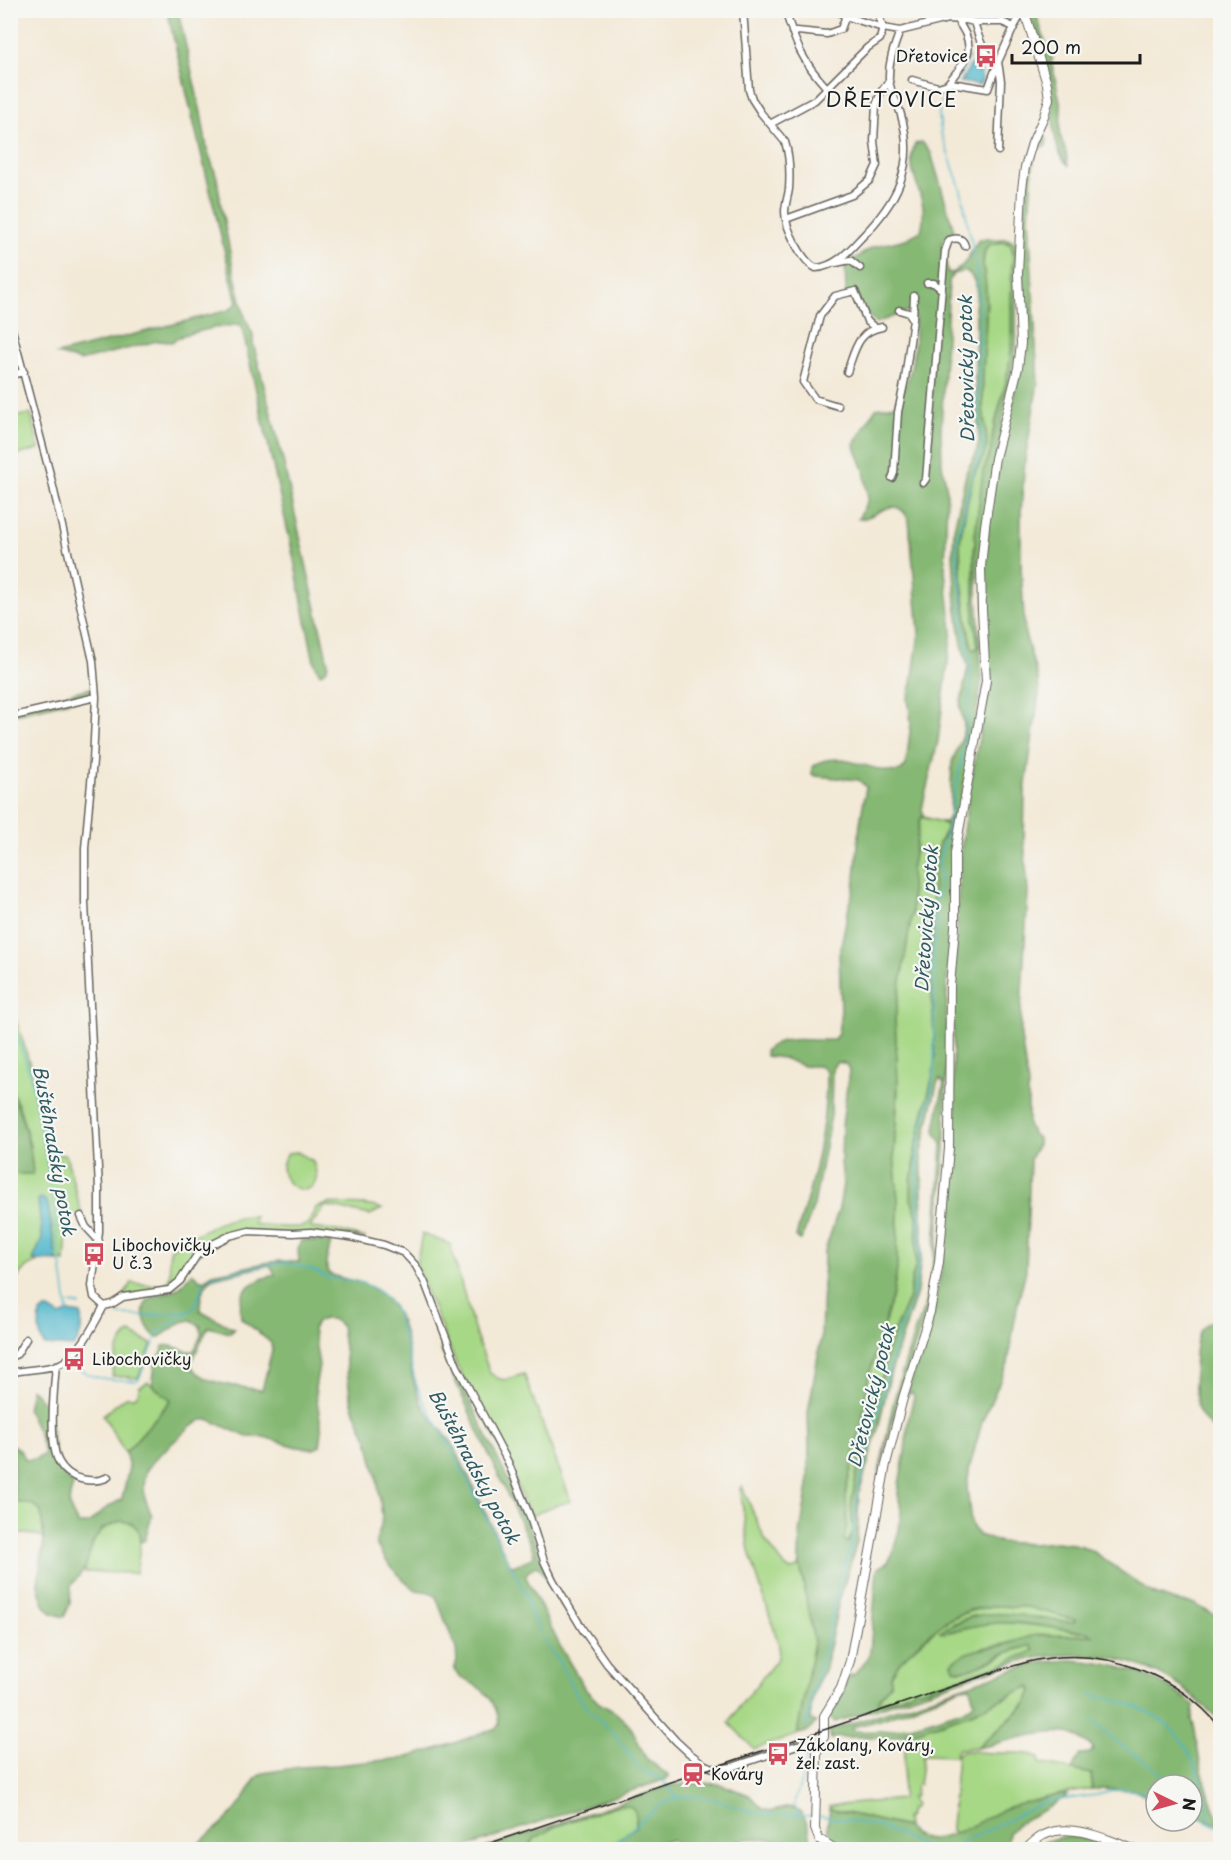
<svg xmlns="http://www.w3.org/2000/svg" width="1231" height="1860" font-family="'Playpen Sans',sans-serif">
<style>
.green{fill:#a7d886;stroke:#627a51;stroke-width:1.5}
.forest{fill:#85b873;stroke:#506a48;stroke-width:1.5;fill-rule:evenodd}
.water{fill:#4db6cb;stroke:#346974;stroke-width:1.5}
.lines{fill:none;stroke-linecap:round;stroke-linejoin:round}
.stream{stroke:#4db6cb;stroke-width:1.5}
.minor-casing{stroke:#67645d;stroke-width:9}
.major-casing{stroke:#67645d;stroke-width:10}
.minor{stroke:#fff;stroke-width:6}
.major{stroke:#fff;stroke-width:8}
.rail{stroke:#1c1c1c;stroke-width:1.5}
.labels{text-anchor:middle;stroke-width:4.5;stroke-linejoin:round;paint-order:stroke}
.poi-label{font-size:16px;fill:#1c1c1c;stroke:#f6f6f2;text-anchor:start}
.water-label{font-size:18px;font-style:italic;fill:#305a62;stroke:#f6f6f2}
.quarter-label{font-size:20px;letter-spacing:1.5px;fill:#1c1c1c;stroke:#f6f6f2}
</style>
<rect width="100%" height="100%" fill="#f6f6f2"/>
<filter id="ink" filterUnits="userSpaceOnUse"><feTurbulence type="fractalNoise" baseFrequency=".0167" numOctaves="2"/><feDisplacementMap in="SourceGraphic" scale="12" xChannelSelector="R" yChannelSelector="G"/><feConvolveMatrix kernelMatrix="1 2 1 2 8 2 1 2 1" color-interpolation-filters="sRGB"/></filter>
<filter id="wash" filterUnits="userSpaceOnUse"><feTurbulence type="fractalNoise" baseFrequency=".008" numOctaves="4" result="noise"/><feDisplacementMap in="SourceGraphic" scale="24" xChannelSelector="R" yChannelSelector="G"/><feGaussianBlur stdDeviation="1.35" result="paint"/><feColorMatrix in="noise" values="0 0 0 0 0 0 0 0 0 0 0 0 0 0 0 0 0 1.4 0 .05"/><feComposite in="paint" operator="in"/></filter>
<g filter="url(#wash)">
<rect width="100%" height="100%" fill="#f3e9d7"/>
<!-- green -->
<path class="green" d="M1004,242L1010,244C1017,256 1011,273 1011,286C1011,307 1016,360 1006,376V382L992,435L991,450L984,469L974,549V617L978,645L977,649L975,650L971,646L969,634L961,572L960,539L973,477L983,458L987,444L983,408L982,371L987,302L983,267L985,251L991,244Z
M31,414L39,449L11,457V417Z
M923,817L941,822L947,827L939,843L933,880L934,919L929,970L931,978L935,1058L933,1075L915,1150L914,1169L911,1180L917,1216L916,1265L912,1278L909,1298L895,1329L887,1353L873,1416L858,1465L851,1506L853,1530L851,1538L847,1542L844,1540L846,1490L862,1424L868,1379L893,1294L897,1269L898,1201L894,1155L898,1095L895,1019L912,913L911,871L920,820Z
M10,1005C29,1052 39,1099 49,1149L51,1154L66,1155L82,1215H69L67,1227L65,1262L57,1261L48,1205L45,1200L41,1198L38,1200C40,1213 44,1229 42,1241C40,1249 34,1252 34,1260H38V1262C18,1269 18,1278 11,1294V1174H33L30,1146L21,1112L11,1088Z
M297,1152L313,1161C314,1166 318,1175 316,1180C309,1204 267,1179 288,1153Z
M331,1203C349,1206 365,1202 382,1209L370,1215L327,1206L324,1208L311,1225V1228L337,1231L366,1238L249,1231L229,1236L197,1255L169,1290L123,1297L131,1283L151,1285H164C176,1273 165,1263 171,1248C196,1235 226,1214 255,1216L253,1224C263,1225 300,1231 307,1224C311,1220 313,1211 317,1207Z
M422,1234L450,1244L476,1336L490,1373L497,1378L505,1380L524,1374L571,1501L545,1509L530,1517L508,1462L457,1366L416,1266Z
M130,1333L152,1344L138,1378L112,1376C115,1363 117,1340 130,1333Z
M148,1382L171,1400L125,1453L103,1415L126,1397H135L139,1392V1387Z
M10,1448H13L34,1505L41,1512L44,1539L37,1535L11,1533Z
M742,1486L764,1538L786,1568L791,1570L798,1568L799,1560L814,1642L797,1735L754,1749L729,1723L739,1707L778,1658L779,1645L749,1551L740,1488Z
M121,1521C124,1522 128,1521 131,1523C146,1529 138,1560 136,1573L84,1572C92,1546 92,1529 121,1521Z
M993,1606L1027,1607L1075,1619L1074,1622C1030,1621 979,1600 941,1632H950L976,1625L1001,1622L1062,1628L1078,1632L1087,1631L1093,1635L1054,1636L1042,1634L1005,1644L982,1648L962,1656L957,1670H965L994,1660L1006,1653L1031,1645L1034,1650C1025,1657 1014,1656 1005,1664L955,1680L904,1694L900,1697L878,1702V1700C887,1689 890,1675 899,1663C903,1657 910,1652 916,1647C942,1622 957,1612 993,1606Z
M1029,1686L1032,1689L1027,1702L978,1747L959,1749L956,1751L955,1756L923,1755L919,1785H916L915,1796L910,1797L915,1804L913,1809H910L908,1818H906L907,1827L830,1809V1806L902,1799L906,1734L971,1713Z
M973,1751C995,1756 1018,1749 1039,1757L1040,1763L1092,1774V1789C1064,1793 1036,1799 1009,1808C990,1814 974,1828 954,1833L951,1832V1827L957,1754L963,1751Z
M647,1802L636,1821V1826L614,1843L597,1849L526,1850L535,1838L554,1827L614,1806Z"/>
<!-- forest -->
<path class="forest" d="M167,11H178L201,113L207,149L217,178L221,206L233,268L245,317L253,335V343L283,460L328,663L327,669L320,674L314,662L292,550L241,324L214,328L183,335L172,342L157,341L80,361L57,354L229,310L237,303Z
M1028,11H1036L1038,20L1050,56L1053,59L1051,61L1061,106L1060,135L1066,153L1068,165C1050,149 1054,110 1051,88C1047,64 1035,34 1028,11Z
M1043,138H1047L1046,146L1039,148L1035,154L1032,171L1029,218L1038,383L1025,460L1021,512V567L1025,634L1038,679L1039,693L1025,791L1024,840L1028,892L1021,1010V1037L1028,1085V1124L1032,1133L1038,1138V1144L1030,1159L1026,1270L1016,1311L1011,1345L1008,1363L982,1422L970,1466L967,1486L971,1524L978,1535L1000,1542L1032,1544L1056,1542L1073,1544L1082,1546L1095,1553L1152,1593L1175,1601L1195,1604L1212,1614L1220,1617V1720C1206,1709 1194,1695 1178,1685C1128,1652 1069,1648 1013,1663L835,1722L831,1719L830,1714L843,1693L850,1674L852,1676C859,1672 867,1660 870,1652L877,1570L879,1567L887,1563L891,1557L899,1530L901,1510L898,1494L899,1484L905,1452L908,1421L914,1396L912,1392L907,1395L933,1313L943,1262L952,1148L954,986L960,860L964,823L989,681L984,596L985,567L988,527L998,460L1013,403L1024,341L1022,274L1026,190L1029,168L1035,144L1038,139ZM993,1606L1027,1607L1075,1620L1074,1622C1041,1621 1007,1608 974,1616C962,1619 951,1626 940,1631L944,1633C963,1629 981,1623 1000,1623C1025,1621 1051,1629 1076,1631C1083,1632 1086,1630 1093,1635C1076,1636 1058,1635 1041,1635C1029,1634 1016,1642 1005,1645C987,1649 965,1649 952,1663L954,1669C972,1674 992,1658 1008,1652C1015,1650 1024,1648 1031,1645L1034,1650C1025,1657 1014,1656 1005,1664L920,1690L915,1689C906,1696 891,1702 878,1702V1700L891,1683V1676L899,1663L925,1637L946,1621L958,1615L970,1610Z
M922,142L931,153L954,230L942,243L948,273C963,273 972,250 979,239H1007L1016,242V352L1006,401L978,567L977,596L982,680L957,822L953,859L947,986L945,1148L936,1261L926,1311L899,1397L878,1478L894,1400L914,1333L924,1308L934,1260L942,1144L940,1138L936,1134L935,1129L944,1083L940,1079L937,1083L922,1152V1249L917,1292L890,1375L879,1425L859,1493L857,1542L839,1601L824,1672C815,1683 810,1706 811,1720L816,1722L809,1731L799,1734L798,1729L814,1642L799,1559L800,1533L808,1485L809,1446L808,1413L821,1338L824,1254L839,1208L843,1184L841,1161L842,1126L849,1070L846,1064L839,1062L835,1064L832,1069L831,1115L825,1146L814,1205L801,1240H799L796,1236C813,1183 827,1127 826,1072L821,1066H803L783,1058L766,1056L765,1051C781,1033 812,1042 833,1040L838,1034L841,1010L839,955L850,902L854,889L860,823L866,787L859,780L815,776L812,774V768C833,744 879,777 901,771L906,765L911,723L908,699L912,683L919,633L909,520C894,490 877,520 858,519L868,499L864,470L854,444L876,408L895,405C913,380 916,347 915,318L908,311L876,323L846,292L845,265L873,247L906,239L921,231C923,223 924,215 923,206C919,184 905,167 915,144ZM1001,242L1009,243L1013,250L1011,284V350L1008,372L1006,377V382L993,433L991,450L983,471L975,535L974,597V621L978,645L977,649L975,650L972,648C963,605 955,556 964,512C966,502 969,486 973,477C977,465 986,457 987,444C987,432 984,419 983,407C981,368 988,328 986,289C986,275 978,256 989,245ZM965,271L969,273L974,280L977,293L975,308L976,319L975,377L979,441L976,454L967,470L954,529L953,555L956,604L962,645L968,666L960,707L964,724L963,735L952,762L950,814L946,822H941L946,825V831L939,843L933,880V897L931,906L934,919L929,970L931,978L935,1056L933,1075L915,1150L914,1169L911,1180V1199L917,1216L916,1265L912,1278L909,1298L895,1329L887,1353L873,1416L858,1465L851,1506L853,1530L849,1542H846L844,1540L847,1523L846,1490L862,1424L868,1379L893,1294L897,1269L898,1201L894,1154L898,1082L895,1019L912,913L911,871L920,820L922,817L929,819L923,815L922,808L938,741L952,630L945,571L947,490L942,465L941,430L949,281L953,274Z
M91,688V696L11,715V708Z
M10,1088C23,1116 30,1143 33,1174H11Z
M301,1240L331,1242L326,1262L328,1273C345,1282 361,1278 379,1292C414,1318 404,1367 421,1402C429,1419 444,1430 454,1446L509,1563L513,1566L532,1558L534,1554L532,1548L440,1348L449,1358L527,1519L540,1557L568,1616L540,1568L535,1566L526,1574V1577L561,1648L585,1689L599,1703L615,1712L626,1722L632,1729L646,1758L669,1776L666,1779L460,1849H191C211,1833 233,1818 246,1795C251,1788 254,1777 263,1773L300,1767L337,1765L404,1758L443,1747L496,1728L499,1725C498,1710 491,1696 478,1687C468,1680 462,1681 454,1670L457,1661L456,1649L436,1597L430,1592L416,1590L405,1581L389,1565L377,1546L376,1541L381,1526L382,1515L377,1479L368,1440L353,1407L350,1394L341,1326C335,1318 327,1317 318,1321L313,1329L319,1365L315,1388L322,1431L320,1446L314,1449L297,1447L264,1437H247L210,1420H202L192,1425L155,1459L146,1471L144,1486L145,1498L152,1516L145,1540L141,1542L137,1528L131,1523L121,1521L102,1529L93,1542L85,1568L71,1586L70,1604L64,1617L52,1613L45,1606L40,1593L38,1584L44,1539L41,1512L34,1505L15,1502L13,1449L11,1448V1444L19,1449L26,1460L36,1459L45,1454L38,1432L27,1410L31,1388L48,1408L57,1468L73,1485C67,1504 68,1507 78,1524H88L106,1508L122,1499L129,1467L125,1453L171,1400L152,1385L156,1359L162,1353L163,1346C173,1343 183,1353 194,1351L202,1333L200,1326L191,1320L182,1322L158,1338C147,1332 138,1311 148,1300C154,1294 163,1295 171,1292C180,1289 186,1280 192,1273L202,1281L213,1274L270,1262L281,1261L299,1262L298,1249ZM270,1265L275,1275C249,1281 237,1290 241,1318L271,1343L272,1350L262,1390C243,1387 199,1385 191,1364L208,1327L230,1333L232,1332L234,1329L200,1310C200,1297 202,1284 214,1278Z
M1220,1318V1436C1213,1430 1203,1420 1199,1412C1193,1398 1191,1336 1204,1326C1208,1322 1215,1320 1220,1318Z
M1070,1660C1117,1662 1158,1675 1194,1705L1192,1719L1195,1730L1200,1764L1212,1804L1220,1825L1192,1814V1785H1156V1800L1133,1790L1092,1789V1774L1072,1770L1080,1754L1091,1753L1093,1749C1088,1742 1075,1734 1065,1733C1042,1730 1001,1743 977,1748L1019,1711L1028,1701L1032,1690L1030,1686L971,1713L915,1732L892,1737H838L831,1739L829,1731L1015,1669L1044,1662ZM970,1687L974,1702L971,1707C934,1719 895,1735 855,1731L853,1729V1727L883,1719L961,1688Z
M695,1783L720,1784L749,1795L763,1809L772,1811L790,1807L801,1811L809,1828L811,1842L821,1849C795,1844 762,1834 736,1841L737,1849H673L676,1846V1844L672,1840L650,1844L643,1849H597L614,1843L636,1826C638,1807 631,1803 614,1806L554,1827L535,1838L526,1849L479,1850L668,1786Z
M1062,1794L1067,1796L1046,1809L1018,1823L1009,1833L1006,1849H848C824,1837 826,1833 830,1809L906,1827C931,1859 980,1818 1007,1808C1025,1802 1044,1799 1062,1794Z
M1061,1837H1077L1125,1850H1034L1044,1842Z"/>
<!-- water -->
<path class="water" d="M975,59H979L982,81L979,85L960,82Z
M41,1198L45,1200L48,1205L57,1261L33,1260L42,1239L38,1200Z
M45,1309H49L60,1316L69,1312L81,1314C82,1326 82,1338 73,1347L44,1345C38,1335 39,1324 40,1313Z"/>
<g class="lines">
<!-- stream -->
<path class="stream" d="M957,10L961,17
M964,22L967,31
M955,80L964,69L970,56
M10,1015L29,1071L46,1156L68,1313
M69,1304L80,1305
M117,1315L148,1316L190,1311
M70,1359C86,1382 111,1379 136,1381L139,1379L158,1333L195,1307L203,1283L213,1276L271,1264L286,1263L313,1270L324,1276L333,1279L351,1280L365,1284L382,1294L394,1307L402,1330L416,1383L422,1398L450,1446L504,1553L525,1592L532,1616L544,1640L559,1662L574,1690L586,1707L614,1734L639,1768L648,1774L660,1777L677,1797
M1090,1695C1149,1705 1186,1724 1201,1785C1204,1798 1210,1809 1209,1822
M1091,1720L1114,1740L1177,1785
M807,1728L812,1694L825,1649L835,1595L850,1551L859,1488L868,1449L901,1325L911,1305L919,1265L920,1245L917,1153L921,1128L930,1101L934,1070V945L937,927L936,902L941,882L939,861L948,826L962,758L971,686L970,659L962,621L961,586L956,545L971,481L983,446L978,405L980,308L975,259L961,190L941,133L939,114L941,102L951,86
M1192,1791L1203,1794
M1192,1814L1220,1828
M780,1815L811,1816
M798,1816L794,1803L805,1769L807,1748
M819,1816L843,1819L881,1827L932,1850
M604,1850C626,1838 642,1816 663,1804C700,1782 736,1814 775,1815
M943,1850L954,1847L1044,1802L1096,1795L1122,1789L1137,1791L1156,1797"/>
</g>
</g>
<g filter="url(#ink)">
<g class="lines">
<!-- minor casing -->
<g class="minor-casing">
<path id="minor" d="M743,10L749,90L752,99L761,113L785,142C790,157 790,174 789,189C788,197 785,204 785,212C785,227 802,262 816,268C835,267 849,251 861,238C897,202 916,166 901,115C898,103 890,92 889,80C888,62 894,47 900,31
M785,10C796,45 802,61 827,88
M836,10L845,16L883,28
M877,10L883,28
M792,32L797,31L827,34L841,29L848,10
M912,80L938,87L951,83L988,89L998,62C982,54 979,37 974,22
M948,83C967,59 979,48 956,19
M770,124L815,100L867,48L880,39L883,28L900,31L948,19L966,20L974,22H1002L1014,27
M998,151L1001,81L998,62L1014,27L1023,11
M786,219L852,195L870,180L877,165L874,141L876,105L881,92L889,81
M836,263L850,260L860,268
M927,283H934L942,290
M899,310L909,313L913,319
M10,322L51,478L93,661L96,697L93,761L85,848V903L99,1189V1232L92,1286L94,1297L104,1306L112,1304L123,1297L169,1290L180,1281L197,1255L213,1244L229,1236L249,1231L293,1233L311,1232L350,1237L384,1245L404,1253L416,1266L425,1283L457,1366L508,1462L530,1517L544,1561L553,1580L583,1630L607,1664L676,1741L689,1753L705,1765L716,1769L732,1767L797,1745L805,1744L818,1746
M847,372C855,351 857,331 882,327
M10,375L24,372
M838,406L815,399L803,382L820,316L835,296L855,291L867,321L875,328
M892,478L894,473L898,412L905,379L913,319L914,296
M923,483L926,479L945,251L949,240C957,237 963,238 965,246
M10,717L96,697
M81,1216L86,1227L99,1241
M10,1357L17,1354L26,1339
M56,1365C54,1387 48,1444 59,1462C63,1470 72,1477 81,1479C90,1481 99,1482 108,1477
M10,1373C26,1369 43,1370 58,1365C78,1357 94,1325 104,1306"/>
</g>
<!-- major casing -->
<g class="major-casing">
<path id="major" d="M837,1850L819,1839L815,1829L817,1752L818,1746L824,1737V1716L841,1688L850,1661L886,1464L903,1398L930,1312L939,1262L949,1148L950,986L955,927V853L986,681L982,610L981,567L985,526L995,458L1018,368L1021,344L1018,274L1022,189L1025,167L1032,143L1044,116L1049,99L1047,84L1024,10
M1025,1850C1031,1844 1037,1838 1044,1835C1071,1821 1110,1841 1136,1850"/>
</g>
<!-- minor -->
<use href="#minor" class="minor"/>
<!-- major -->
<use href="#major" class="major"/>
<!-- rail -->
<path class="rail" d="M470,1850L968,1681C992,1673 1017,1663 1043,1659C1109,1648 1178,1676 1220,1727"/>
</g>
</g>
<!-- icons -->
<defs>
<g id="bus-bare" transform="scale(1.8)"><path d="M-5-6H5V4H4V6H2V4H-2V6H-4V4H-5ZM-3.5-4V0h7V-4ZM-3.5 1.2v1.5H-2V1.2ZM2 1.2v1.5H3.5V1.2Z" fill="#d1495b" stroke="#f6f6f2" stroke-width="2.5" paint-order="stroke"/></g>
<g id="station-bare" transform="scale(1.8)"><path d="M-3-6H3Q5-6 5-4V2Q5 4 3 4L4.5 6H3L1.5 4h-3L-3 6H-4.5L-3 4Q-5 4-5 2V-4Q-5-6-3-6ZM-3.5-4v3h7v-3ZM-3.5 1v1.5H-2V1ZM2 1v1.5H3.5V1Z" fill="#d1495b" stroke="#f6f6f2" stroke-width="2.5" paint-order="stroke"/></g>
</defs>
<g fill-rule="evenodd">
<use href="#bus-bare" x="986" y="56"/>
<use href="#bus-bare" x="94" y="1254"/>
<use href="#bus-bare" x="74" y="1359"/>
<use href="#bus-bare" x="778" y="1754"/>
<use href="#station-bare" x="693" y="1774"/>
</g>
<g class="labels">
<!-- poi labels -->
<g class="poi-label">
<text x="968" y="62" text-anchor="end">Dřetovice</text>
<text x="112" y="1251">Libochovičky,<tspan x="112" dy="18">U č.3</tspan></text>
<text x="92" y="1365">Libochovičky</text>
<text x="796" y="1751">Zákolany, Kováry,<tspan x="796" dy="18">žel. zast.</tspan></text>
<text x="711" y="1780">Kováry</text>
</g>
<!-- water labels -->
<g class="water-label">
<text transform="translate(967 369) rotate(-91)" y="6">Dřetovický potok</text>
<text transform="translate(927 919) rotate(-86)" y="6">Dřetovický potok</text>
<text transform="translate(54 1151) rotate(80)" y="6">Buštěhradský potok</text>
<text transform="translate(872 1396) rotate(-76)" y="6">Dřetovický potok</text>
<text transform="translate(474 1467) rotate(62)" y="6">Buštěhradský potok</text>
</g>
<!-- quarter labels -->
<g class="quarter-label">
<text x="892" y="107">DŘETOVICE</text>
</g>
</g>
<!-- margin -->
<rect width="1231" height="1860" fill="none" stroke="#f6f6f2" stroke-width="36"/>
<!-- north arrow -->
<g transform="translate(1174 1803) rotate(95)"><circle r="28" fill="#f6f6f2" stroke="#9f9f9c" stroke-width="1.5"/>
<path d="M0-4.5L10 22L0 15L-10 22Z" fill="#d1495b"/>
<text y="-9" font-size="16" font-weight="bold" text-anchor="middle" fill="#1c1c1c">N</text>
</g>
<!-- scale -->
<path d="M1012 54v9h128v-9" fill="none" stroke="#1c1c1c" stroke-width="3"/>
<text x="1021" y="54" font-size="18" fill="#1c1c1c" stroke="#f6f6f2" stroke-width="4.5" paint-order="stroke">200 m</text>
</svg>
